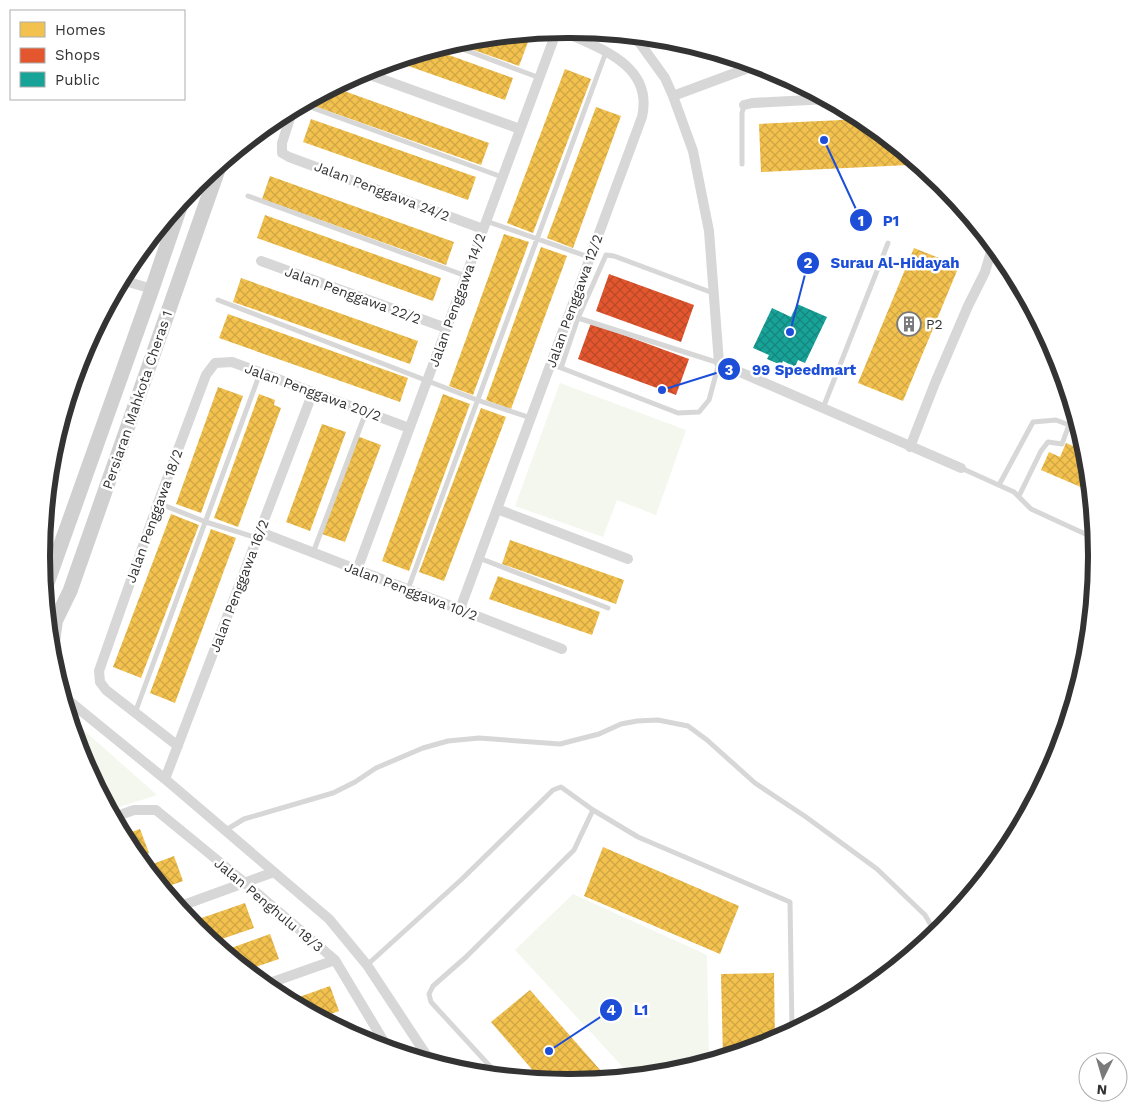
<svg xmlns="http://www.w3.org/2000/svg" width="1138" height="1112" font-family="'Work Sans',sans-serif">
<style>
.park{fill:#f3f7ee}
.homes{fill:url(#homes-cross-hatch)}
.shops{fill:url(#shops-cross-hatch)}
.public{fill:url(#public-cross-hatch)}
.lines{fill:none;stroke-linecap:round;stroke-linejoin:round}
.lane{stroke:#d7d7d7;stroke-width:5}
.street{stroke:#d7d7d7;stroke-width:10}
.secondary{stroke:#d0d0d0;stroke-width:15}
.labels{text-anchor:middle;stroke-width:5;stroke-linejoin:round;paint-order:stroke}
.street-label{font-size:14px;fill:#333;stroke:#fff}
.poi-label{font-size:14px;fill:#333;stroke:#fff;text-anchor:start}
.rim{fill:none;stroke:#333;stroke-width:6}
.leader{fill:none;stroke:#1d4ed8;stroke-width:2}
.callout-dot{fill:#1d4ed8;stroke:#fff;stroke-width:2}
.mark-label{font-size:15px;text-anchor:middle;font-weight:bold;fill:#fff}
.callout-label{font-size:15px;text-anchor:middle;font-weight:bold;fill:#1d4ed8;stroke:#fff;stroke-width:5;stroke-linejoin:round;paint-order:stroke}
</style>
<defs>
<pattern id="homes-cross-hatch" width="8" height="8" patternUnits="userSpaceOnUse" patternTransform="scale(1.25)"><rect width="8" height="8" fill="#f2c14e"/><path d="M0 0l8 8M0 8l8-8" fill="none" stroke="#d0a645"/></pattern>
<pattern id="shops-cross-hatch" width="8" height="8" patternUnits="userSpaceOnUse" patternTransform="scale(1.25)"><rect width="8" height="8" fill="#e4572e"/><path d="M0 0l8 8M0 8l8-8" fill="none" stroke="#b94928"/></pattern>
<pattern id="public-cross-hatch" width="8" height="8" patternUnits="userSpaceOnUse" patternTransform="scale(1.25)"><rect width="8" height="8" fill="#17a398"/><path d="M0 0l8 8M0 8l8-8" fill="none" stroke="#15857d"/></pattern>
</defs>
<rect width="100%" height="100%" fill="#fff"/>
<!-- park -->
<path class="park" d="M560,383L686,430L656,515L617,500L603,537L515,506Z
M70,718L157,795L110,810L82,758Z
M573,894L707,955L709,1062L672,1073L632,1077L515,950Z"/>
<!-- homes -->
<path class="homes" d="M508,35L528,42L519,66L454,43L466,39Z
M432,49L513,78L505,100L394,61Z
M565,69L591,79L533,233L507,223Z
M333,87L489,143L481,165L314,106L318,95Z
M596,107L621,116L573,248L547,238Z
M311,119L476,177L468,200L303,142Z
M863,119L909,156V165L761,172L759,124Z
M270,176L454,242L446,265L262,199Z
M265,215L441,278L433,301L257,238Z
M504,234L529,242L473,395L449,386Z
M541,247L567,256L511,409L486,400Z
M914,248L959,266L903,401L858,383Z
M241,278L418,341L410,364L233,302Z
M228,314L408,378L400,402L219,338Z
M218,387L243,396L201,513L176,504Z
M259,394L275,400L274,405L281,408L238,527L214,518Z
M443,394L470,404L409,571L382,561Z
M481,408L506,417L444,581L419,572Z
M322,424L346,432L310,531L286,522Z
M357,436L381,445L345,542L322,534Z
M1066,443L1085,451L1090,491L1041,470L1049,452L1060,457Z
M171,514L199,525L141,678L113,667Z
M211,529L236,538L175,703L150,693Z
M510,540L624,580L616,604L502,564Z
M498,576L600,612L592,635L489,599Z
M140,829L149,853L138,857L130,849L123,835Z
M603,847L739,906L720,954L584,896Z
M174,856L183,881L163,888L145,867Z
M245,903L254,928L213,942L190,922Z
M270,934L279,959L247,970L223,951Z
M774,973L775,1041L723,1058L721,974Z
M330,986L339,1011L320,1018L288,1001Z
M530,990L608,1079L569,1083L542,1081L491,1022Z"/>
<!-- shops -->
<path class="shops" d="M609,274L694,305L681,342L596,311Z
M591,323L689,359L676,395L578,359Z"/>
<!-- public -->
<path class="public" d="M797,304L827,317L805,363L798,360L795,367L783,361L781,365L767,359L769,355L753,348L772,308L791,317Z"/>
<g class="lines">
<!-- lane -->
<path class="lane" d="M449,44L540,78
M302,104L502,177
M742,164V113L744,105
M248,196L466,276
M486,221L589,257
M218,300L477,400L531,418
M551,364L678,413L699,412L709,400L719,363L578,318
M561,368L578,318L606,255L614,256L713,293
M823,408L888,243
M961,468L1014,492L1031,509L1094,538
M999,485L1033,422L1056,420L1069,425L1062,444L1048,442L1041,451L1019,496
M158,503L206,522L257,538
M313,553L366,412
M479,558L608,608
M408,589L606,52
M135,713L260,373
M226,830L244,819L333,793L355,782L376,768L423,748L448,741L479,738L560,744L599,734L621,724L637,721L658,720L688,726L707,740L755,783L806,817L877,869L925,915L936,934
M367,965L462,879L553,790L561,787L593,810L638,837L790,902L792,1032
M499,1076L431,1002L429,994L433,986L466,957L574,850L593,810"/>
<!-- street -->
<path class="street" d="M630,35L639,42L665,78L673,96L693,151L709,231L719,363L961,468
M362,72L520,129
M673,96L751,67H763
M744,105L752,103L828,99
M293,109L282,143V153L289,157L483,229
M261,261L446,328
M122,280L152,289
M910,447L935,383L968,306L985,272L993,245
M497,509L628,559
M260,532L562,649
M357,570L557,30
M460,609L642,117C654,64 598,48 560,30
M63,696L165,779L329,919L367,965L431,1062
M178,746L106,690L100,682L99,671L158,503L206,375L215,363L232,362L409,428
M165,779L313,392
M114,817L134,810H156L244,882L335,960L389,1050
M178,907L274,872
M264,985L335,960"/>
<!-- secondary -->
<path class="secondary" d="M45,589L152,289L182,201
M49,634L70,591L220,164
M51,653L55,624"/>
</g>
<!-- icons -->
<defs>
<g id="building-ring" transform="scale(1.25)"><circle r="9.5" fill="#fff" stroke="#7a7a7a" stroke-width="1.5"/><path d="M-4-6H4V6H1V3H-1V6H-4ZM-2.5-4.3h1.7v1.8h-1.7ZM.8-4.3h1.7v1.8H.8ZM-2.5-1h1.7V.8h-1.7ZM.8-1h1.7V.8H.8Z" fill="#7a7a7a"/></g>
</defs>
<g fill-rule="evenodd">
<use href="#building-ring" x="909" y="324"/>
</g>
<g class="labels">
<!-- street labels -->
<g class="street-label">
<text transform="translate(382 191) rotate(21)" y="5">Jalan Penggawa 24/2</text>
<text transform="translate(353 295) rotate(20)" y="5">Jalan Penggawa 22/2</text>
<text transform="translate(457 300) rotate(-70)" y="5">Jalan Penggawa 14/2</text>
<text transform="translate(574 301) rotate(-70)" y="5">Jalan Penggawa 12/2</text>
<text transform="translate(313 392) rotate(20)" y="5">Jalan Penggawa 20/2</text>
<text transform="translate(137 400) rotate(-71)" y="5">Persiaran Mahkota Cheras 1</text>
<text transform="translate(154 516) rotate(-70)" y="5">Jalan Penggawa 18/2</text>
<text transform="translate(239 586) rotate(-69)" y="5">Jalan Penggawa 16/2</text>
<text transform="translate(411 591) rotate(21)" y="5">Jalan Penggawa 10/2</text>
<text transform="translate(269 905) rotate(40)" y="5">Jalan Penghulu 18/3</text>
</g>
<!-- poi labels -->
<g class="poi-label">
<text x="926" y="329">P2</text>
</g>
</g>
<!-- crop -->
<path d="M0 0H1138V1112H0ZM568 38H570A518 518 0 0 1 1088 556V556A518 518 0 0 1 570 1074H568A518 518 0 0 1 50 556V556A518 518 0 0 1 568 38Z" fill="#fff" fill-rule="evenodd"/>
<path class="rim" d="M568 38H570A518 518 0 0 1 1088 556V556A518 518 0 0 1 570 1074H568A518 518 0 0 1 50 556V556A518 518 0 0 1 568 38Z"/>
<!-- callouts -->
<path class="leader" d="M824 140L861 220M790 332L808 263M662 390L729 369M549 1051L611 1010"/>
<g class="callout-dot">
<circle cx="824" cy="140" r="5"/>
<circle cx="790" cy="332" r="5"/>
<circle cx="662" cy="390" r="5"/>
<circle cx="549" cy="1051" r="5"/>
<circle cx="861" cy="220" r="12"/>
<circle cx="808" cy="263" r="12"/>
<circle cx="729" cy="369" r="12"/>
<circle cx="611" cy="1010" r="12"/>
</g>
<g class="mark-label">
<text x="861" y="226">1</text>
<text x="808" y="268">2</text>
<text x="729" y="375">3</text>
<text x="611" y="1015">4</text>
</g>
<g class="callout-label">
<text x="891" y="226">P1</text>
<text x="895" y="268">Surau Al-Hidayah</text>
<text x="804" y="375">99 Speedmart</text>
<text x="641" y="1015">L1</text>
</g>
<!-- legend -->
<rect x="10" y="10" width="175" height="90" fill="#ffffff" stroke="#adadad"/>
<rect x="20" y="22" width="25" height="15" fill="#f2c14e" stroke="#adadad"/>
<text x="55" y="35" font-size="15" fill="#333333">Homes</text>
<rect x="20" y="48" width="25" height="15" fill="#e4572e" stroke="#adadad"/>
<text x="55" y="60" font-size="15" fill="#333333">Shops</text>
<rect x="20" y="72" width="25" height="15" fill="#17a398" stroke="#adadad"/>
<text x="55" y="85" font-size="15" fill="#333333">Public</text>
<!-- north arrow -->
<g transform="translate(1103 1077) rotate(185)"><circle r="24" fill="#ffffff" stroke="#adadad"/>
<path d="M0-4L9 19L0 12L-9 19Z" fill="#7a7a7a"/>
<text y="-8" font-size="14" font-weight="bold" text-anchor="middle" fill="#333333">N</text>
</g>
</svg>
